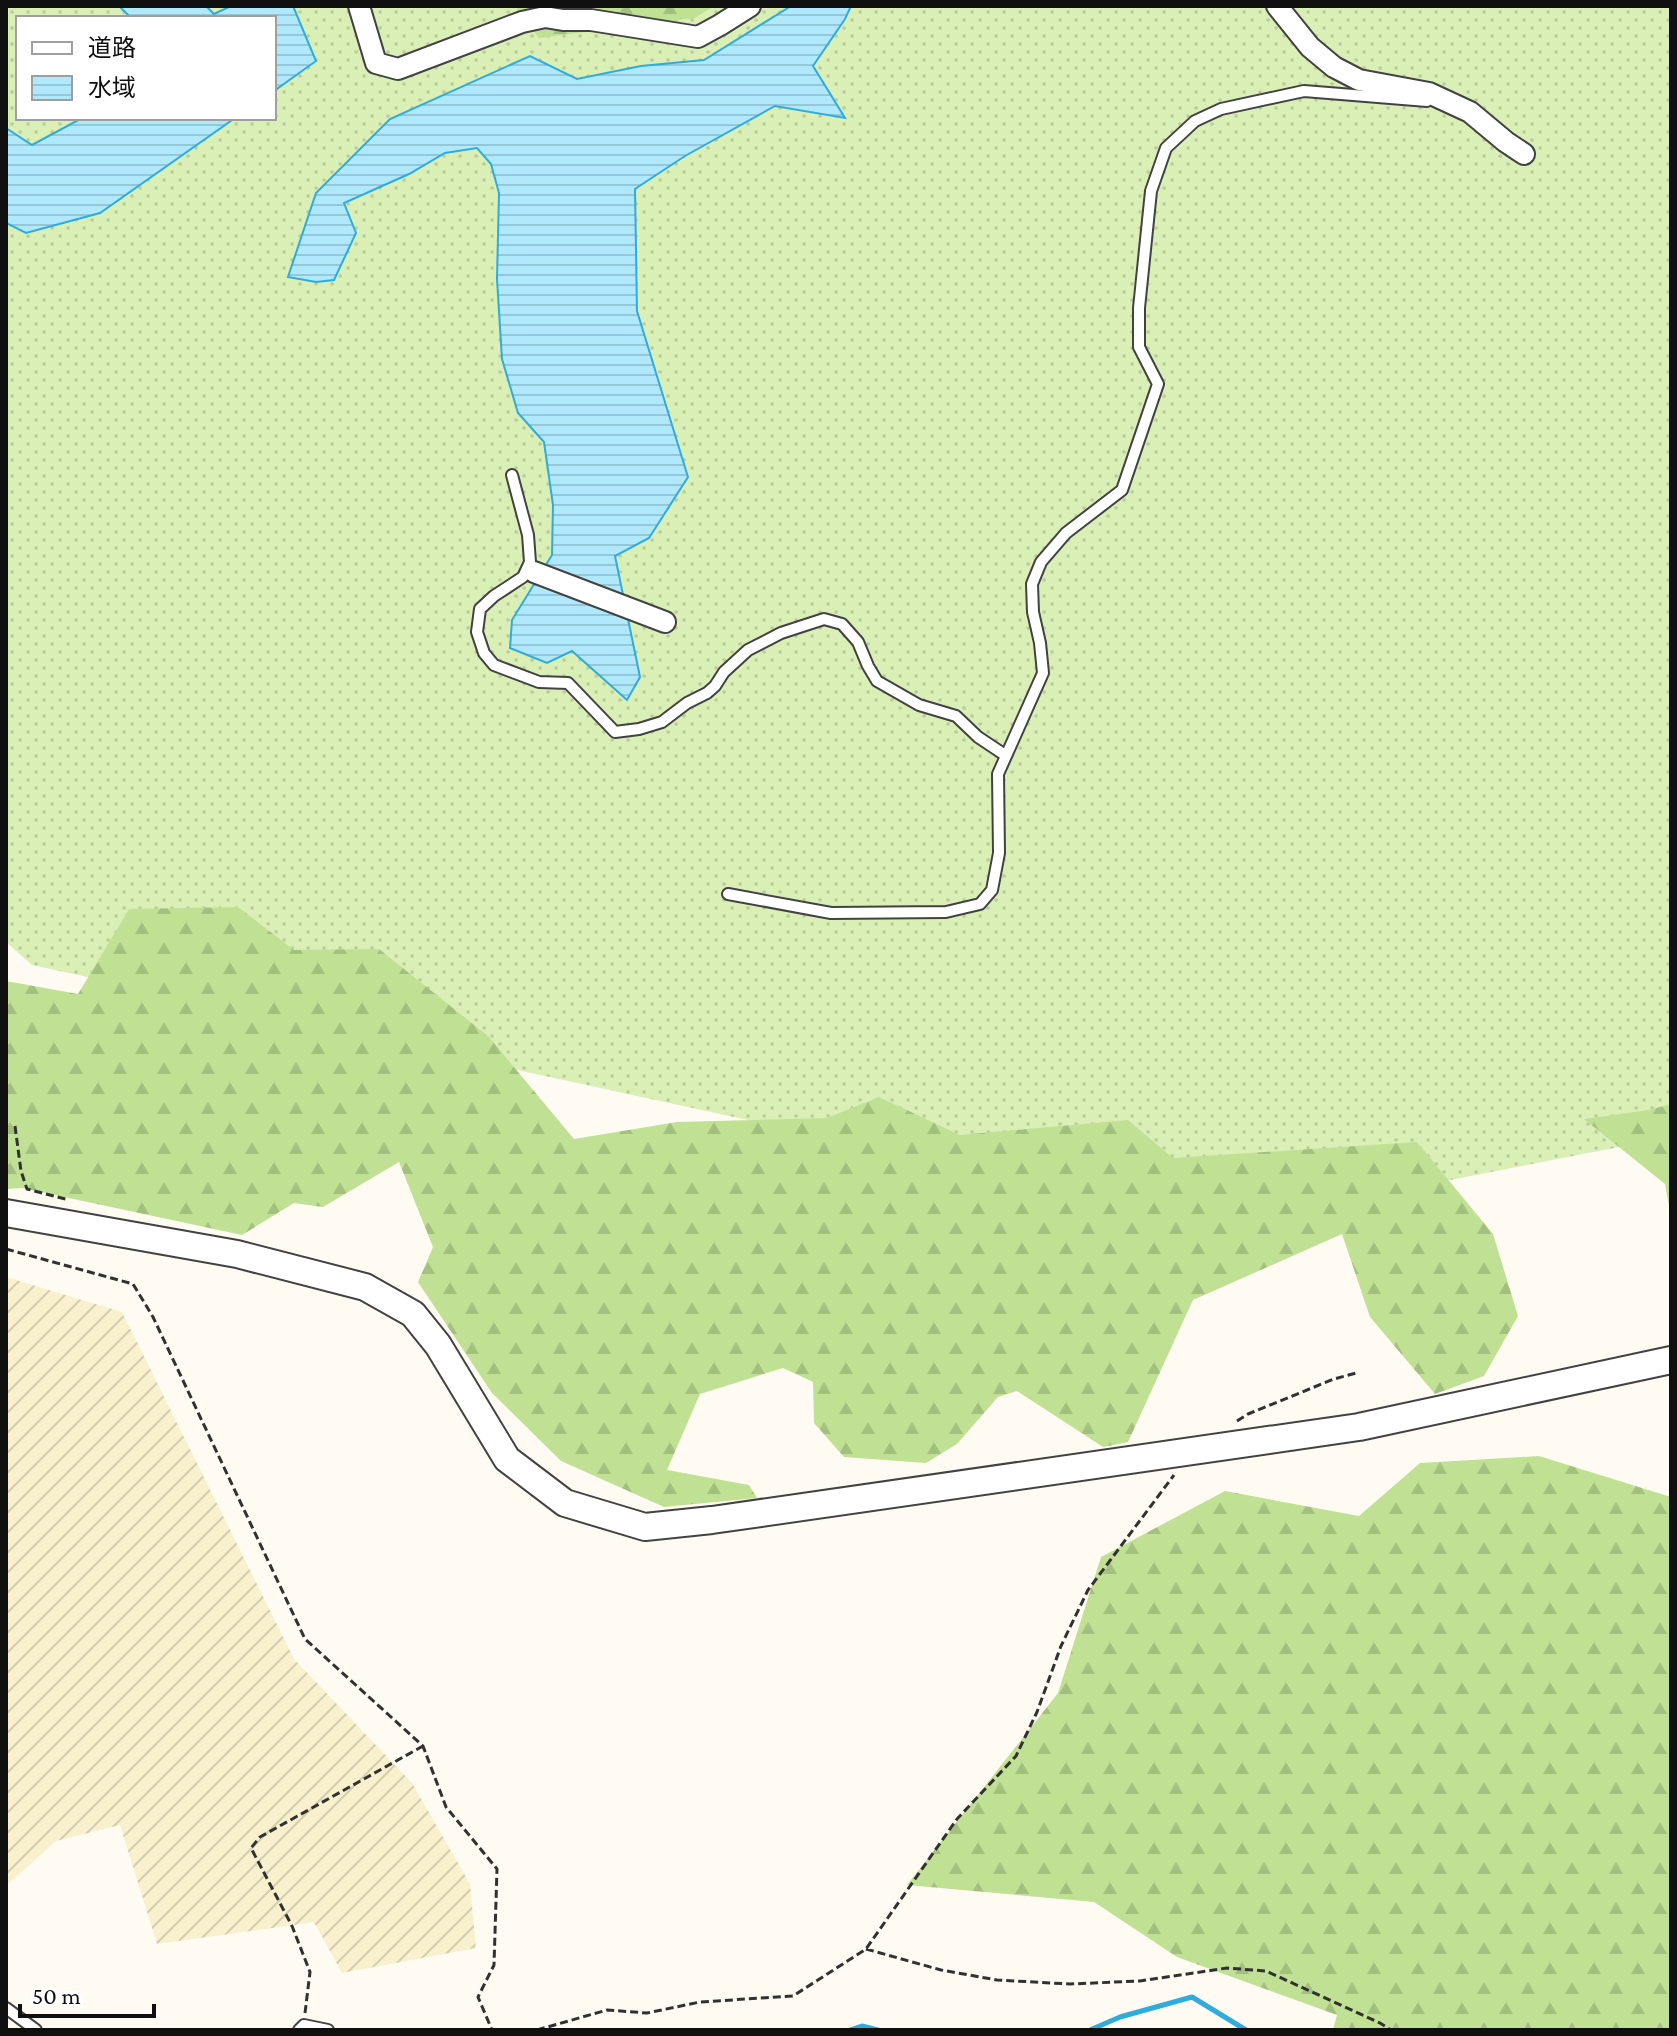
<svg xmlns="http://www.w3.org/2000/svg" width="1677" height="2036" font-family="'Crimson Pro','Noto Sans JP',serif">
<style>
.farmland{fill:url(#farmland-furrows)}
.grass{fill:url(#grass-dots);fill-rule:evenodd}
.forest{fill:url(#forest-firs)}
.water{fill:url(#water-rules);stroke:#2fabdc;stroke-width:2}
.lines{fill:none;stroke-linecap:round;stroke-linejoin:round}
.stream{stroke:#2fabdc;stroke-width:5}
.service-casing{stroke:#424242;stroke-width:14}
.minor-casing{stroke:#424242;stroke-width:24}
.tertiary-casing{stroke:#424242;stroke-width:30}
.path{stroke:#313131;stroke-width:3;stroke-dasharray:8 4;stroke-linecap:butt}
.service{stroke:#fff;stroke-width:10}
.minor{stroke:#fff;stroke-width:20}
.tertiary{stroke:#fff;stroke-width:26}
</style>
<defs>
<pattern id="farmland-furrows" width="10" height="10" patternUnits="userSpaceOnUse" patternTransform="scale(2)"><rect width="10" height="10" fill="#f9f0ce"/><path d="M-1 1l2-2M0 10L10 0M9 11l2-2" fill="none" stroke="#d4cdb0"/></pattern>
<pattern id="grass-dots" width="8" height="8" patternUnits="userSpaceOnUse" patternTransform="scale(2)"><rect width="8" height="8" fill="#daefb6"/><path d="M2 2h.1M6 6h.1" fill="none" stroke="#bacc9b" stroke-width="1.8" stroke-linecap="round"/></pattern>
<pattern id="forest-firs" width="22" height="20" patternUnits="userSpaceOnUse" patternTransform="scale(2)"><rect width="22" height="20" fill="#c0e194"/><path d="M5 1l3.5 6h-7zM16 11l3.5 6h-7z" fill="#a4c07e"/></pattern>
<pattern id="water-rules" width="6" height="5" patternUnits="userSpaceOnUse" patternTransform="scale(2)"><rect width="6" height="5" fill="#b0e9fd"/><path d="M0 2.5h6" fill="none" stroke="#96c7d8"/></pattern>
</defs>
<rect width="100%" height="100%" fill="#fffbf2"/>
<!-- farmland -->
<path class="farmland" d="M6,1277L122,1312L294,1659L412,1783L470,1884L476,1948L342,1973L314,1922L157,1944L120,1825L56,1841L6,1886Z"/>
<!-- grass -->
<path class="grass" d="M6,6H1671V1137L1244,1220L993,1173L32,965L6,942ZM18,18H274V118H18Z"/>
<!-- forest -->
<path class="forest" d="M515,6H714L695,18L539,38Z
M238,907L294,950L379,949L488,1036L574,1139L677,1122L827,1118L879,1097L960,1135L1128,1120L1173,1158L1417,1142L1493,1234L1518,1316L1484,1376L1435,1394L1370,1317L1342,1234L1193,1300L1128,1442L1103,1447L1017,1391L998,1397L957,1444L926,1463L844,1457L814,1423L813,1382L783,1368L700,1394L667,1470L749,1485L757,1498L664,1507L561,1461L492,1393L418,1282L433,1247L399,1162L323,1207L294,1203L242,1235L22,1188L6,1189V981L78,994L129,909Z
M1671,1104V1217L1665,1184L1584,1119L1649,1110Z
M1539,1456L1671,1497V2030H1333L1337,2015L1177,1957L1094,1902L907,1885L1058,1693L1101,1557L1225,1491L1359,1516L1420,1463Z"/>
<!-- water -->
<path class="water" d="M119,6H206L214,14L231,6H293L316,61L274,91V18H131Z
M791,6H851L845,19L813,66L845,118L775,106L685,156L635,189L637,311L688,477L649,538L615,556L640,677L627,700L572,651L547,663L510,648L512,620L552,555L553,505L544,442L518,413L502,359L497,279L499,193L491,164L477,148L445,153L409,174L344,203L356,233L334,280L316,282L288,277L316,193L390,119L530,56L577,79L641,66L704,60Z
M82,118H235L100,213L26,233L6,223V128L32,145Z"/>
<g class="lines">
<!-- stream -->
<path class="stream" d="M850,2030L862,2026L878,2030
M1090,2030L1120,2017L1192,1997L1246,2030"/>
<!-- service casing -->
<g class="service-casing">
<path id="service" d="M512,475L528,535L530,562L523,577L494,596L480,609L477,632L484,653L494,665L539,682L568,683L615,732L639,729L662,722L687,703L707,693L715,686L724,672L748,650L781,633L824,619L842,624L858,642L868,666L877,681L919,705L956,716L978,737L1005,755
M728,894L831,913L946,912L980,904L992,890L999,853L998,774L1043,673L1040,643L1033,612L1032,584L1041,562L1066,533L1122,490L1158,384L1139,347V308L1151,191L1166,148L1195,121L1221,109L1304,91L1427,101
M6,2008L36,2030
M299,2030L304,2025L328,2030"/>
</g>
<!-- minor casing -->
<g class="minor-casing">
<path id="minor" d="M359,6L376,63L398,69L522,22L545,17L563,20H591L698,37L720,25L750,6
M1277,6L1310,47L1334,67L1359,80L1429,93L1470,112L1506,142L1524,154
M534,572L665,622"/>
</g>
<!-- tertiary casing -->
<g class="tertiary-casing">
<path id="tertiary" d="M6,1213L237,1254L365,1287L413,1314L438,1345L507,1459L565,1503L645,1527L712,1520L1359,1427L1671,1360"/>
</g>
<!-- path -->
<path class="path" d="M15,1126L21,1171L27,1189L69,1200
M6,1249L133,1284L153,1317L305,1639L423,1746L446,1807L497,1869L494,1965L478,1997L492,2030
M1237,1421L1248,1414L1334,1379L1356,1373
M866,1949L941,1970L997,1980L1070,1984L1140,1981L1227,1968L1266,1971L1380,2023L1391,2030
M305,2013L310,1972L292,1926L251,1848L260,1837L423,1746
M537,2030L607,2010L647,2013L700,2002L793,1996L866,1949L957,1819L1016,1756L1037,1712L1061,1646L1088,1590L1174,1475"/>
<!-- service -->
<use href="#service" class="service"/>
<!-- minor -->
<use href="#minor" class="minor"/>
<!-- tertiary -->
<use href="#tertiary" class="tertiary"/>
</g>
<!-- border -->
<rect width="1677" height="2036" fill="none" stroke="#0f0f0f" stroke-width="16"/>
<!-- legend -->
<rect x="16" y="16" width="260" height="104" fill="#ffffff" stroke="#9f9f9f" stroke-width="2"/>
<rect x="32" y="42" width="40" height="12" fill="#ffffff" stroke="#9f9f9f" stroke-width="2"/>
<text x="88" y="56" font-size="24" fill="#0f0f0f">道路</text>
<rect x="32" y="76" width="40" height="24" fill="url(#water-rules)" stroke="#9f9f9f" stroke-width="2"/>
<text x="88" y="96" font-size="24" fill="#0f0f0f">水域</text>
<!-- scale -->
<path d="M20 2004v12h134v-12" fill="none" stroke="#0f0f0f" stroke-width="4"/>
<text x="32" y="2004" font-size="24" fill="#0f0f0f" stroke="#ffffff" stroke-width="6" paint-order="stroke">50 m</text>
</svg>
